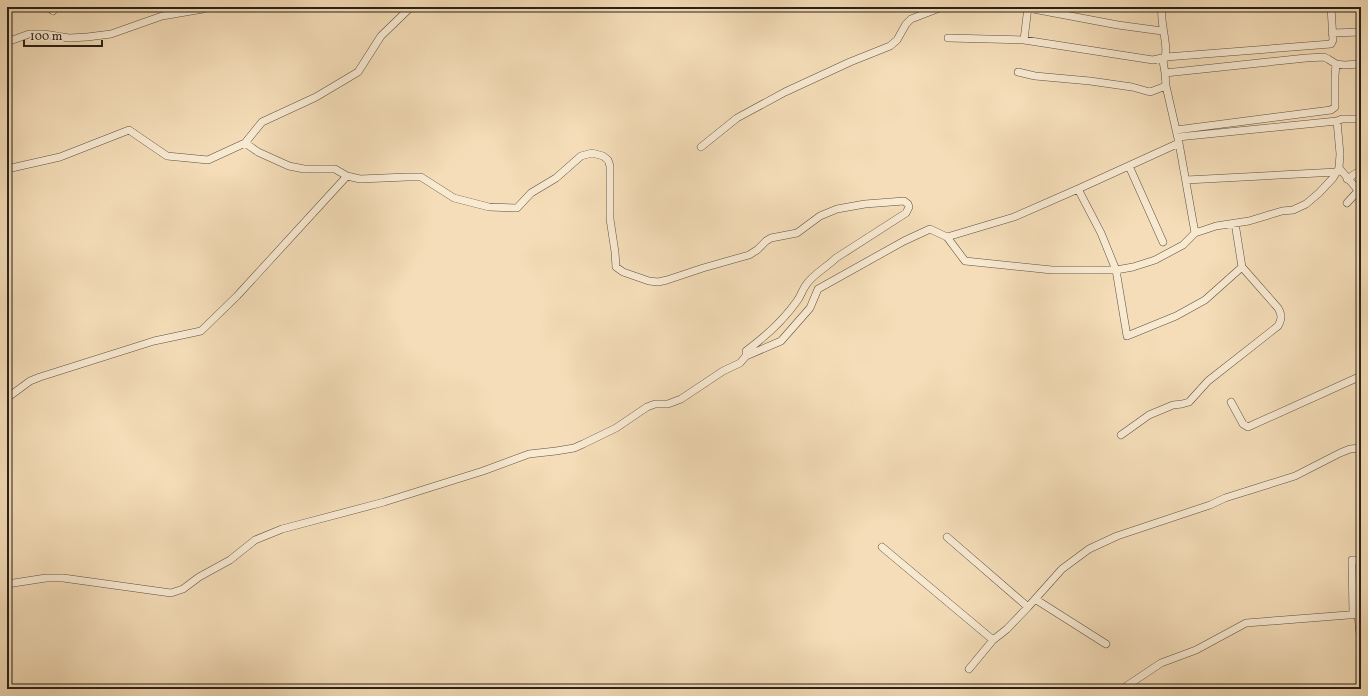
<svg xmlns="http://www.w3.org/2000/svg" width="1368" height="696" font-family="Vollkorn,serif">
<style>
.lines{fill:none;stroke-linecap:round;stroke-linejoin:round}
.minor-casing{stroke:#5c5040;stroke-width:8}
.minor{stroke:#f8e9d1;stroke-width:7}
</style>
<rect width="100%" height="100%" fill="#f4ddb8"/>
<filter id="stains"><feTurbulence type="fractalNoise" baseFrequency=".005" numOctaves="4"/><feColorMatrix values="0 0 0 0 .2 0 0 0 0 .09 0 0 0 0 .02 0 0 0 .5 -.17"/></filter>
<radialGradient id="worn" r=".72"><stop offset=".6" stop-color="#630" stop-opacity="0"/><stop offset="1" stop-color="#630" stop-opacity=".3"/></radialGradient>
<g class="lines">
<!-- minor casing -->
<g class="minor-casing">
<path id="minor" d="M1162,7C1159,22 1171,51 1163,61L1165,73L1166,86L1179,143L1195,233
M1028,8L1118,25L1162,31
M53,11L55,7
M1332,33L1361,32
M948,38L1024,40L1153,60L1166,57L1331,44L1333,40L1331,7
M1024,40L1028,7
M7,42L29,34H44L69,38L87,37L111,34L162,16L203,9L204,7
M1018,72L1035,76L1090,81L1132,87L1150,92L1166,86
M1165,73L1306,58L1324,57L1328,59L1336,64L1344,65L1361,64
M1337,121L1342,119H1361
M1176,130L1331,110L1335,107V76L1336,64
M701,147L737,118L785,92L850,62L890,46L897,40L906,24L911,19L942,7
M1129,166L1163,242
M1339,168L1357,189V192L1347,203
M7,169L60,157L129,130L167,156L208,160L245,143L262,122L316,97L358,72L381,36L411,7
M1347,179L1361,170
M1186,180L1337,172
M1078,189L1179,143
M947,237L1014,217L1078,189L1101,233L1116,270L1127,336L1176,316L1205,300L1242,267
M746,356L781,341L810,308L818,289L904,241L930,229L947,237L965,261L1052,270H1116L1133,267L1155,260L1183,245L1195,233L1216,226L1249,221L1282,211L1293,210L1306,204L1319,193L1333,178L1339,168L1340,154L1337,121L1178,137
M7,398L30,381L40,377L154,341L201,331L237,296L347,176
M1231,402L1243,424L1248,427L1361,376
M1121,435L1149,415L1173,405L1182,404L1189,402L1208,381L1278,326C1282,319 1282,315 1278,308L1242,267L1235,223
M947,537L1028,607
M882,547L993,640
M7,584L46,578H63L171,593L183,589L199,577L230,560L255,540L282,529L384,502L483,471L529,454L556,451L574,448L583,444L616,428L647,407L655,404H668L681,399L723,371L740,363L746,356V351C765,337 783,321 797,301C801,296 802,290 806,285C812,275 827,267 836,258L906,213L909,207L908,204L904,201L865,204L837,209L820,216L797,233L771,238L766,241L757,250L749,255L703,268L667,280L658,282L649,281L623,272L616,267L615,252L610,219V166L608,160L603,156L592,153L581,156L556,178L531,193L517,208L489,207L454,198L421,177H407L360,179L347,176L335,169H304L289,166L258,152L245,143
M1035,599L1106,644
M1358,614L1361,644
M1353,615L1352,560H1361
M969,669L993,640L1007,629L1028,607L1062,569L1089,549L1117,536L1210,505L1225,498L1295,476L1340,453L1350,449L1361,448
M1122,689L1161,663L1196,650L1246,623L1361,614"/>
</g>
<!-- minor -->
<use href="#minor" class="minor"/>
</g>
<!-- margin -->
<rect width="1368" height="696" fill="none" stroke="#f4ddb8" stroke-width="24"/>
<rect x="8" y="8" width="1352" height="680" fill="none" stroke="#292118" stroke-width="2"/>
<rect x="12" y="12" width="1344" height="672" fill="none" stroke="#292118"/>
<!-- scale -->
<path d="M24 40v6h78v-6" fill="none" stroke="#292118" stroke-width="2"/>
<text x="30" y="40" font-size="12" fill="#292118" stroke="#f8e9d1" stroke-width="3" paint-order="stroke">100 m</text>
<rect width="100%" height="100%" filter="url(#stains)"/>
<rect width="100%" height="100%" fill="url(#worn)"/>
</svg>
